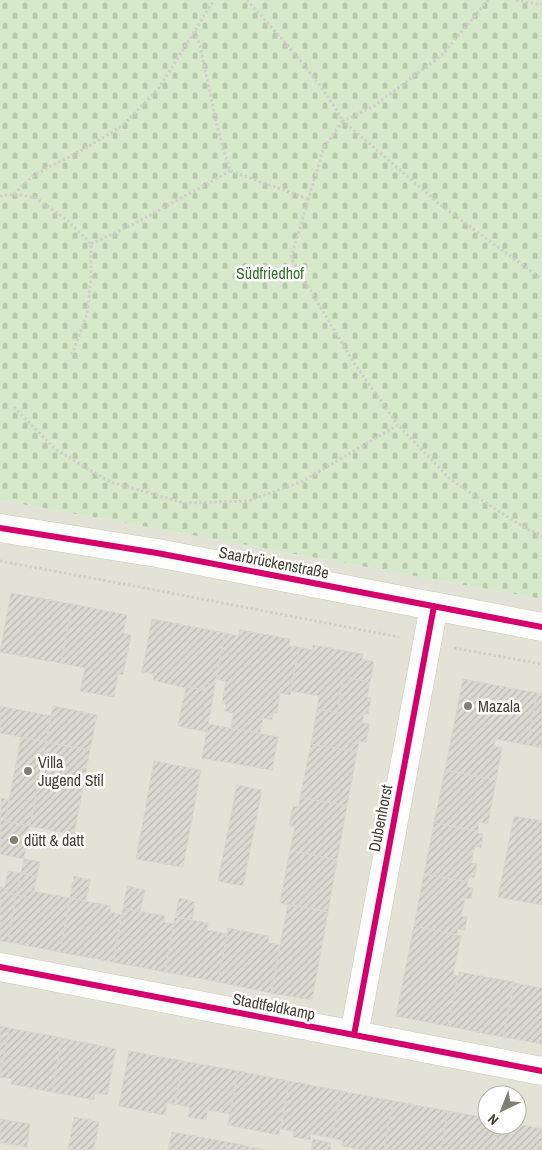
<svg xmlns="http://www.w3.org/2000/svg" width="542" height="1150" font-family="'Archivo Narrow',sans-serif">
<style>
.residential{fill:#e3e2d6;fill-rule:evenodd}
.cemetery{fill:url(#cemetery-stones)}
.building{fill:url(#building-hatch);stroke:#d7d6cf}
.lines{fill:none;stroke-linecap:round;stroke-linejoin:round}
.minor-casing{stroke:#cdccc7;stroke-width:29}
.path{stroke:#d0cfca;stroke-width:3;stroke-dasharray:2.5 2.5;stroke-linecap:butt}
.minor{stroke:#fdfdfc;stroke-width:28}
.cycleway-casing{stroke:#fff;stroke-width:9}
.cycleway{stroke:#d6006c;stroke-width:6}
.poi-dot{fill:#807f74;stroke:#fff;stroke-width:2}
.labels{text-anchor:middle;stroke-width:5;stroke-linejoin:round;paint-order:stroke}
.park-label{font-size:16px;fill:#37732c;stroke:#fff}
.street-label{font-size:16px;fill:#444235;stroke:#fff}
.poi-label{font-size:16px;fill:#444235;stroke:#fff;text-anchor:start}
</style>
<defs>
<pattern id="cemetery-stones" width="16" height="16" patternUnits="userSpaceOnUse" patternTransform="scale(1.25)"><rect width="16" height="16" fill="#d6e9ca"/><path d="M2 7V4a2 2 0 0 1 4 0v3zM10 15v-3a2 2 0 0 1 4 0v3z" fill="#b9c9ae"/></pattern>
<pattern id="building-hatch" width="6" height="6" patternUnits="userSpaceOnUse" patternTransform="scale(1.25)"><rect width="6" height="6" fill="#d9d8d1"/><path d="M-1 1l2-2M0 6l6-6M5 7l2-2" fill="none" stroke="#bbbbb4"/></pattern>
</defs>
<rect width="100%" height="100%" fill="#efefe9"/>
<!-- residential -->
<path class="residential" d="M0,500L542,599V1150H0ZM487,1095H517V1125H487Z"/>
<!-- cemetery -->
<path class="cemetery" d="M0,0H542V599L0,500Z"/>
<!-- building -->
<path class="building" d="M11,593L72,604L61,663L0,652Z
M72,604L127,615L123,633L131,635L123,675L118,674L114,697L80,691L85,668L61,663Z
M152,619L225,633L215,685L205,683L204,690L186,686L185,688L153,680L154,674L142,672Z
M240,630L290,639L289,646L299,647L290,695L280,693L277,713L273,712L272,720L263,718L260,733L231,728L233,713L225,711L226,704L222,703L226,681L216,679L225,633L239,636Z
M313,645L363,654L362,659L374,662L370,682L344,677L337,713L317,709L319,696L291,691L299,647L312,650Z
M344,677L370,682L367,697L371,698L368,714H364L362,723L369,724L366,743L359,741L357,752L311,744L317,709L337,713Z
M463,679L537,693L527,745L496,739L494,746L502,748L496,780L445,770Z
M205,683L215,685L207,732L178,726L186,686L204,690Z
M537,693L542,694V748L527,745Z
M0,706L51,716L46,742L0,733Z
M53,706L97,715L90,750L46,742Z
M208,724L278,737L272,770L202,758Z
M21,737L46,742L30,826L5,822Z
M46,742L90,750L74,835L30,826Z
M311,744L357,752L347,806L300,797Z
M154,761L201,770L183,867L136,859Z
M445,770L496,780L488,824L479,822L478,831L434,823Z
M237,785L262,790L243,886L218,881Z
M300,797L347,806L337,860L290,850L295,827L289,825L293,806L299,807Z
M1,798L9,800L5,822L30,826L24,859L0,854Z
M514,816L542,821V905L498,897Z
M434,823L478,831L477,833L483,834L481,848L475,846L471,863L477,864L474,878L468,877V882L424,874Z
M290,850L337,860L328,912L280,903Z
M24,859L40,862L37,876L21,873Z
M8,871L21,873L16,895L4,892Z
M21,873L37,876L34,891L26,890L25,897L16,895Z
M424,874L468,882L467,887L473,888L471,899L465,898L461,916L467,917L465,930L458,929L457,935L414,926Z
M74,876L90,880L86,901L70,898Z
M127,886L145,890L140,912L123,908Z
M0,887L5,888L4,892L16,895L8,942L0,941Z
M26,890L70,898L60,952L8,942L16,895L25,897Z
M70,898L111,906L110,912L122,915L113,962L60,952Z
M179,898L195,902L192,920L175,917Z
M288,904L328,912L312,1000L271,993Z
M123,908L165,916L164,922L174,924L165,972L113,962Z
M175,917L208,923L207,930L227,934L218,982L165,972Z
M414,926L461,936L453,975L458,976L448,1026L396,1016Z
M228,928L269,936L268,943L280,945L271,993L218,982Z
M459,972L514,982L503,1037L448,1026Z
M514,983L542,988V1044L503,1037Z
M0,1026L9,1028L0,1075Z
M9,1028L62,1038L52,1092L11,1084L12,1079L0,1077Z
M62,1038L116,1049L107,1095L95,1093L94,1100L52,1092Z
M129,1051L183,1061L175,1104L167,1103L165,1115L119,1106Z
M183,1061L238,1071L230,1114L208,1110L206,1120L188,1117L190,1107L175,1104Z
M238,1071L289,1081L279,1135L228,1125Z
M289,1081L341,1091L332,1138L311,1134L310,1140L293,1137L294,1131L281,1129Z
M341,1091L393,1101L384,1150H363L342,1146L343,1141L332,1138Z
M393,1101L448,1111L441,1150H384Z
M448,1111L487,1118V1125H499L494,1150H441Z
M74,1117L99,1122L94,1150H68Z
M0,1119L30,1124L27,1147L0,1143Z
M517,1124L542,1129V1150H494L499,1125Z
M172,1132L227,1142L226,1150H168Z
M313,1139L331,1143L330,1150H311Z
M227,1142L265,1150H226Z"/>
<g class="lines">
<!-- minor casing -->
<g class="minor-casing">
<path id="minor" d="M0,528L157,553L542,627
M0,967L542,1071
M354,1035L434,606"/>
</g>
<!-- path -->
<path class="path" d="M247,0C281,38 317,76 343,121L324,147L291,258L354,363L398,425
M488,0L442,55L374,106L343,121L443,207L542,279
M516,0L542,5
M195,31L200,46L218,130L230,171L309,199
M14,194L34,175L84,149L122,126L159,88L214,0
M0,196L14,194L36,198L67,220L91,244V279L87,314L72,354
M91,244L134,224L230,171
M14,407L55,449L110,482L185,503L248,501L301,482L398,425L451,480L525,528L542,536
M0,561L150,589L399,637
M454,648L542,664"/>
<!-- minor -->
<use href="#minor" class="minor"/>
<!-- cycleway casing -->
<g class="cycleway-casing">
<path id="cycleway" d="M0,528L157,553L542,627
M0,967L542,1071
M354,1035L434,606"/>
</g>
<!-- cycleway -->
<use href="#cycleway" class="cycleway"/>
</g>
<!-- markers -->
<g class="poi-dot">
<circle cx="468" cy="706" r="5"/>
<circle cx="28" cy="771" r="5"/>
<circle cx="14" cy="840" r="5"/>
</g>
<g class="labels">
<!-- park labels -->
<g class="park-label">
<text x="270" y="279">Südfriedhof</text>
</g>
<!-- street labels -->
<g class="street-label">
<text transform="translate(274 562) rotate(11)" y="6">Saarbrückenstraße</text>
<text transform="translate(380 818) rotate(-79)" y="6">Dubenhorst</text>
<text transform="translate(274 1006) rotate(11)" y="6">Stadtfeldkamp</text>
</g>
<!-- poi labels -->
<g class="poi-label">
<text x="478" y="712">Mazala</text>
<text x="38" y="768">Villa<tspan x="38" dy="18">Jugend Stil</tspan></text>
<text x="24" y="846">dütt &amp; datt</text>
</g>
</g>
<!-- north arrow -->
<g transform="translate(502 1110) rotate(223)"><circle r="24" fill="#ffffff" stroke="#b4b3ae"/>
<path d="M0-4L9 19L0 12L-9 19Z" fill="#807f74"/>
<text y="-8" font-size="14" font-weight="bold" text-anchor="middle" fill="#444235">N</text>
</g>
</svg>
